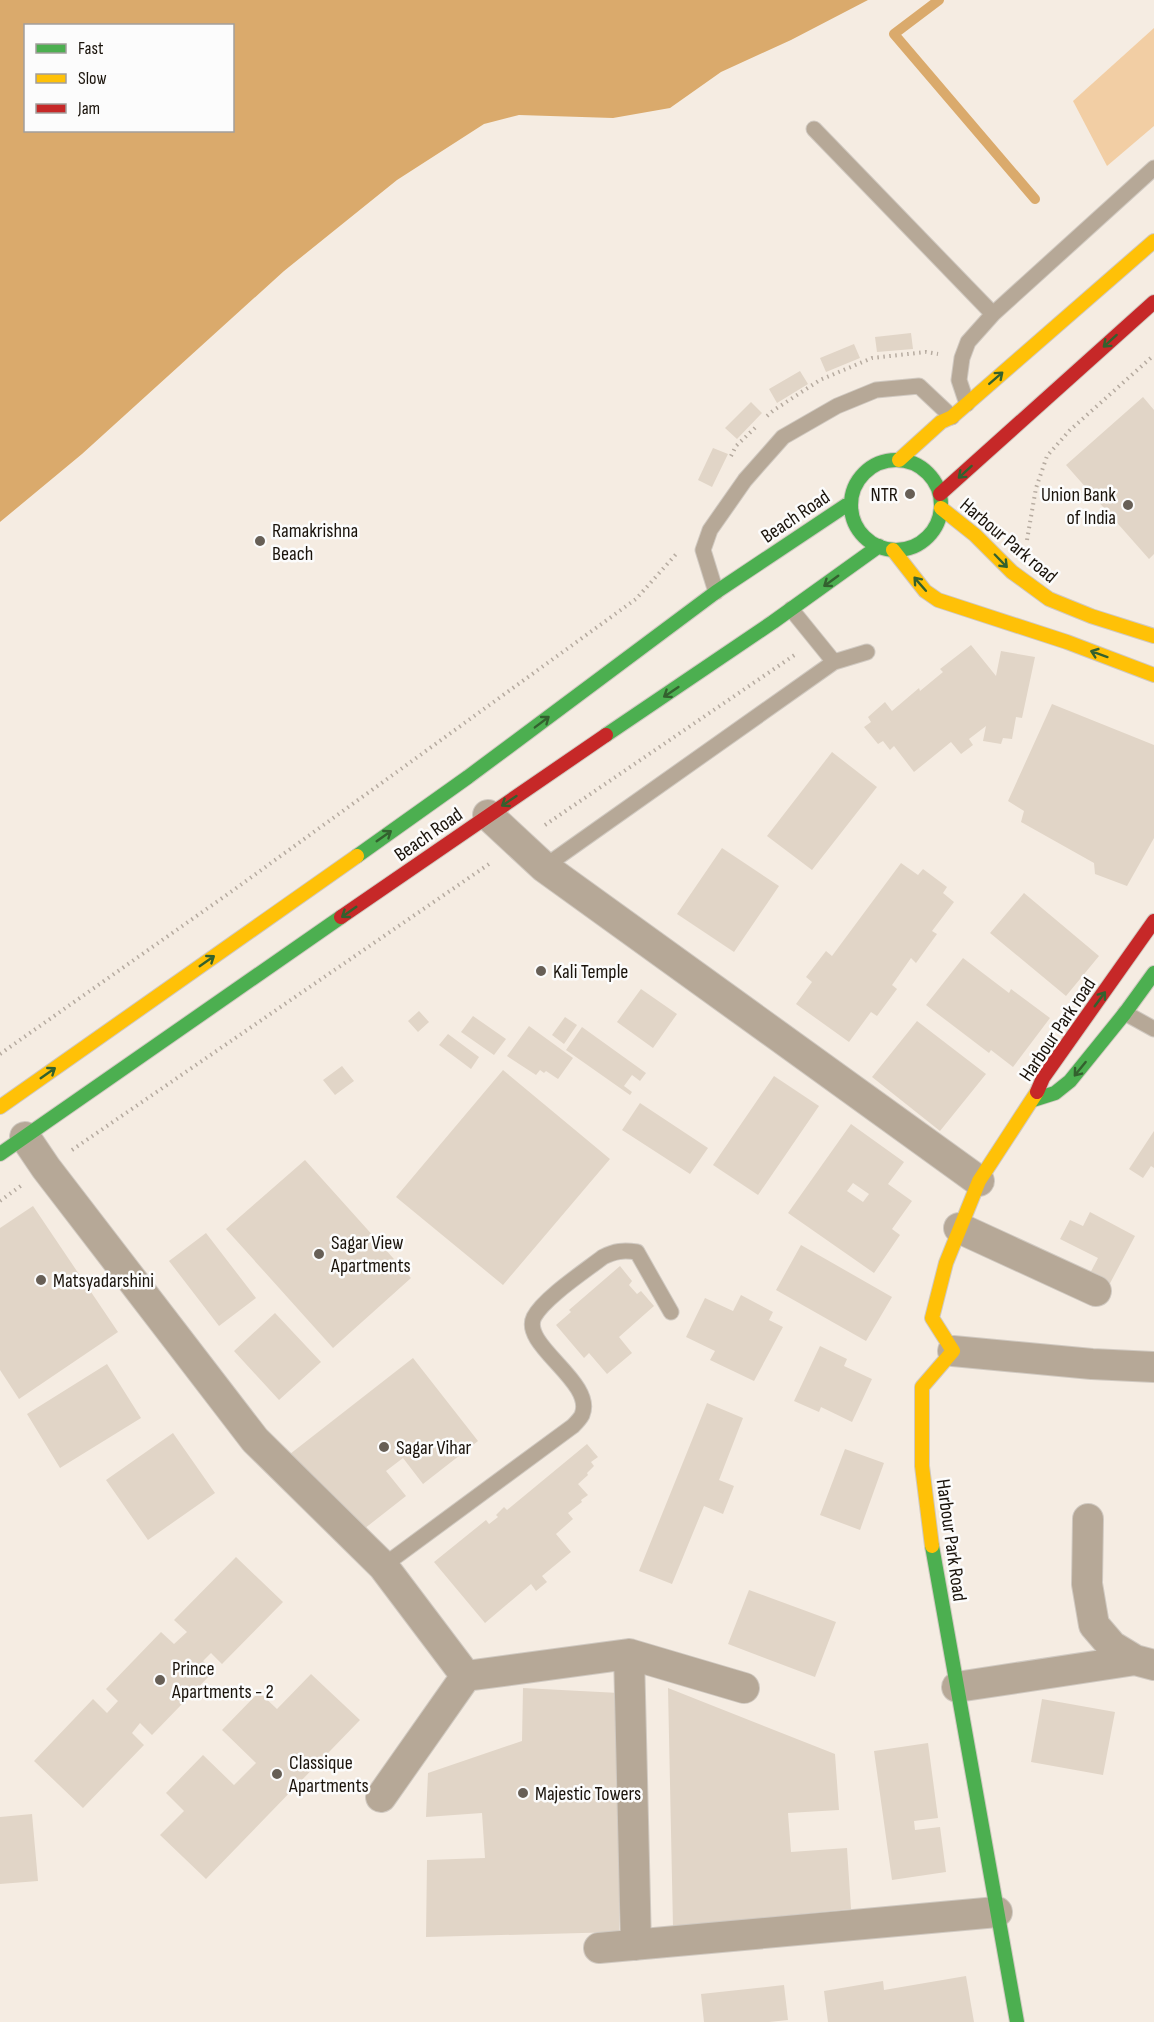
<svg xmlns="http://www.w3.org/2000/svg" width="1154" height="2022" font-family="'Sofia Sans Condensed',sans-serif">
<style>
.green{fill:#f2cea4}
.water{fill:#daaa6c;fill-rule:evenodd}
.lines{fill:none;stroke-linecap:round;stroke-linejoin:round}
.stream{stroke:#daaa6c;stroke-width:10}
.building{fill:#e1d5c7;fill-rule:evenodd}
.lane-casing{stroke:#d0c9c1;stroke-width:17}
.street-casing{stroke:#d0c9c1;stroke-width:32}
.fast-casing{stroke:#d0c9c1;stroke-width:16}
.slow-casing{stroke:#d0c9c1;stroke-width:16}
.jam-casing{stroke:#d0c9c1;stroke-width:16}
.path{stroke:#b6aba0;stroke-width:4;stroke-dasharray:1.5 4.5;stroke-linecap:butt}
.lane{stroke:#b6a897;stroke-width:15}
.street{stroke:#b6a897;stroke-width:30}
.fast{stroke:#4caf50;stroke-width:14}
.slow{stroke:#ffc107;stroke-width:14}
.jam{stroke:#c62828;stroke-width:14}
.oneway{stroke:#33612e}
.poi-dot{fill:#675f56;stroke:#fcfcfc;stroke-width:2}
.labels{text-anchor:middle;stroke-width:5;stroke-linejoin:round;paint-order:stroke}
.poi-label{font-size:20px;fill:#1a130b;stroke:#fcfcfc;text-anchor:start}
.street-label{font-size:20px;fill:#1a130b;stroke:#fcfcfc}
</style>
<rect width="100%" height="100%" fill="#f5ece2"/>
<!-- green -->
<path class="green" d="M1154,28V126L1107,166L1073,101Z"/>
<!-- water -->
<path class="water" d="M0,0H868L791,40L721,72L670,108L613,118L519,115L484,124L397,180L284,271L82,454L0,522ZM26,26H232V130H26Z"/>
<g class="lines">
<!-- stream -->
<path class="stream" d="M939,0L894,34L1035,199"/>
</g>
<!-- building -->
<path class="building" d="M911,333L913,349L877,352L875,337Z
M854,344L860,358L826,372L820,358Z
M800,371L808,384L777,403L769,389Z
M1143,397L1154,410V554L1149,559L1066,465Z
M751,402L762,413L737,439L725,428Z
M713,448L728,454L712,487L698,480Z
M971,645L996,676L1001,651L1035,657L1022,718L1016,717L1012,739L1003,738L1001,744L983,741L986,726L969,739L973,745L961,754L951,742L914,772L894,746L890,750L883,741L878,744L864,727L871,722L868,717L885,702L892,711L919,688L920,691L943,672L940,669Z
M1052,704L1154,745V838L1127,886L1095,874L1094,863L1021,822L1024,811L1008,801Z
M832,752L877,787L812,870L767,836Z
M722,848L779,886L734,952L677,914Z
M901,863L918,875L923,869L947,887L943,893L954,902L932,931L937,934L916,963L911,958L892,985L897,989L877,1016L871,1012L849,1042L796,1004L812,982L806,977L826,951L832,956Z
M1024,893L1099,956L1066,996L990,933Z
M963,958L1009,993L1011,989L1050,1018L1013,1067L991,1050L989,1053L926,1005Z
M641,989L677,1014L653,1048L617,1022Z
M419,1011L429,1022L418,1032L408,1021Z
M473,1016L506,1039L494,1055L461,1032Z
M565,1017L577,1025L564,1044L552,1035Z
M917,1021L986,1074L940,1131L872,1077Z
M529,1026L573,1058L558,1079L546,1071L544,1073L540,1070L536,1075L507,1056Z
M582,1027L646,1073L640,1081L632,1075L624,1086L632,1092L630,1095L566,1050Z
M448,1034L479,1057L471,1069L439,1045Z
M342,1066L354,1081L335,1095L323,1080Z
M503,1070L610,1159L503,1285L396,1197Z
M774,1076L819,1106L758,1195L713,1165Z
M640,1103L708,1148L690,1174L622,1130Z
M851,1124L904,1162L888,1184L912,1201L892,1229L900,1235L874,1273L788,1213ZM853,1183L869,1194L863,1202L847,1191Z
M1154,1131V1168L1151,1166L1143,1178L1129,1169Z
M305,1160L411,1278L333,1348L226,1229Z
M33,1206L118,1332L19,1399L0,1370V1228Z
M1090,1212L1135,1236L1107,1289L1087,1279L1098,1258L1060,1239L1070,1220L1083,1226Z
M206,1233L256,1298L219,1326L169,1261Z
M801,1245L892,1297L866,1341L776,1290Z
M620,1266L632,1281L629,1285L637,1294L641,1291L654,1306L619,1337L632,1353L607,1374L589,1353L584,1358L556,1325L571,1312L569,1310Z
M741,1295L773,1312L769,1320L783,1327L754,1381L710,1360L715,1351L686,1337L705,1298L733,1311Z
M275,1313L321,1362L279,1400L234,1351Z
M820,1346L847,1359L844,1366L872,1379L852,1422L821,1407L819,1412L794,1401Z
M413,1358L478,1441L423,1484L403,1458L386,1471L406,1496L355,1536L290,1454Z
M107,1364L141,1418L60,1468L27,1414Z
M707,1403L743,1418L719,1480L734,1486L723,1514L704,1506L672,1584L639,1571Z
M173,1433L215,1493L148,1540L106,1480Z
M587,1444L598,1457L591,1462L594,1466L587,1473L588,1475L578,1484L588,1495L581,1500L582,1502L568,1513L573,1519L556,1534L571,1552L542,1576L547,1582L536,1591L531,1584L485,1623L434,1562L486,1520L489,1524L498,1517L496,1515L504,1507L507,1510Z
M845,1449L884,1463L860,1530L820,1515Z
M236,1557L283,1602L222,1664L211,1653L203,1661L214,1671L152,1735L140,1723L132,1733L144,1745L83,1808L34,1761L93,1699L107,1713L118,1701L106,1689L161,1632L174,1644L187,1632L174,1620Z
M749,1590L836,1622L815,1677L728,1644Z
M311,1674L360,1720L206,1879L160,1835L184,1811L166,1793L203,1755L234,1785L256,1763L222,1730L259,1692L277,1709Z
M523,1688L619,1693V1932L426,1937L427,1860L485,1858L482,1813L426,1817L428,1773L522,1741Z
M668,1688L835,1754L839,1810L788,1813L791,1852L847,1848L851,1909L673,1927Z
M1042,1699L1115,1712L1103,1775L1031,1762Z
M928,1743L938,1818L914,1821L915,1830L940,1827L946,1872L892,1880L874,1751Z
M32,1814L38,1881L0,1884V1817Z
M966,1976L974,2022H828L824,1991L883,1981L884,1990Z
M784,1985L788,2020L769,2022H704L701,1994Z"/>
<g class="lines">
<!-- lane casing -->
<g class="lane-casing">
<path id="lane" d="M814,129L993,314
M967,404L959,380L962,358L968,342L993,314L1154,168
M716,592L703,550L710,530L745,480L783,437L837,406L876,390L919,386L952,417
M834,662L867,652
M544,867L834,662L791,609
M1125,1013L1154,1029
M383,1566L573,1426C576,1423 580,1419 582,1415C596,1382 520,1345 534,1317C544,1298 585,1271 603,1257C615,1251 623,1250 637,1252L671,1312"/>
</g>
<!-- street casing -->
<g class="street-casing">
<path id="street" d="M488,815L544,867L979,1181
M25,1137L46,1168L255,1440L383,1566L466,1676
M959,1228L1096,1291
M953,1351L1092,1364L1154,1367
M1088,1519L1087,1584L1094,1625L1112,1646L1135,1660L1154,1665
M629,1654L744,1688
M957,1687L1135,1660
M381,1797L466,1676L629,1654L636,1945
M599,1948L997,1912"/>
</g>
<!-- fast casing -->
<g class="fast-casing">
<path id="fast" d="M851 505a45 45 0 1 1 90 0a45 45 0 1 1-90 0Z
M606,735L773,622L879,546
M357,856L468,777L716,592L851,502
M1033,1100L1055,1093L1070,1081L1125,1013L1154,973
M0,1154L341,917
M932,1546L1017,2022"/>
</g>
<!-- slow casing -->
<g class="slow-casing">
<path id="slow" d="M899,460L941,422L952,417L1154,241
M941,508L975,535L1012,572L1049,599L1091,616L1154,636
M893,550L925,591L938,600L1067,642L1154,675
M0,1107L357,856
M932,1546L922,1466V1387L953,1351L932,1318L946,1263L979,1181L1037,1092"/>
</g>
<!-- jam casing -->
<g class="jam-casing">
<path id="jam" d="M940,494L1154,302
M341,917L606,735
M1037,1092L1043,1078L1154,921"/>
</g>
<!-- path -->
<path class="path" d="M767,416L774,410L820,380L872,358L926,352L938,354
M731,456L736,446L757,426
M1027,540L1036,488L1047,456L1070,430L1154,355
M545,825L796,654
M0,1054L235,889L636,599L678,552
M72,1150L492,862
M0,1201L22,1185"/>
<!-- lane -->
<use href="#lane" class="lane"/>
<!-- street -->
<use href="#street" class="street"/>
<!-- fast -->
<use href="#fast" class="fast"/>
<!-- slow -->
<use href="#slow" class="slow"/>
<!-- jam -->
<use href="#jam" class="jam"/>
</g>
<!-- one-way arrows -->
<defs><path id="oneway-shaft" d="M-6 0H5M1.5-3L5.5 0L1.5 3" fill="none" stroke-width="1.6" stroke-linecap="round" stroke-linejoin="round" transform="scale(1.5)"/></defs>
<g class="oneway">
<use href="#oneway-shaft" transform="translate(1110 341) rotate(138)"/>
<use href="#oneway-shaft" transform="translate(996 378) rotate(-41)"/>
<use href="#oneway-shaft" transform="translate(965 472) rotate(138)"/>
<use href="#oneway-shaft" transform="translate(1001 561) rotate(46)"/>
<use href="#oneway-shaft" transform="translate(831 581) rotate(144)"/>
<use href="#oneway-shaft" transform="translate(920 584) rotate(-131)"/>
<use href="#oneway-shaft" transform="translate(1099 654) rotate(-160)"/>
<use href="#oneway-shaft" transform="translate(671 692) rotate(146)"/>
<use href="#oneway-shaft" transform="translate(542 722) rotate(-37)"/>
<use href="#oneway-shaft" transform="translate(509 801) rotate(146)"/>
<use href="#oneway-shaft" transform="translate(384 836) rotate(-35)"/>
<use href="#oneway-shaft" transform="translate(349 912) rotate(145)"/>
<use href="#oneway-shaft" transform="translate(207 961) rotate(-35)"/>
<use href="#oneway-shaft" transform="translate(1100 999) rotate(-54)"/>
<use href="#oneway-shaft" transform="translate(1080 1069) rotate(129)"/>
<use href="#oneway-shaft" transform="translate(48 1073) rotate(-35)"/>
</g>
<!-- markers -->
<g class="poi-dot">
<circle cx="910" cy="494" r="6"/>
<circle cx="1128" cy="505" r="6"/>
<circle cx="260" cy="541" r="6"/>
<circle cx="541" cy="971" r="6"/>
<circle cx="319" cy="1254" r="6"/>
<circle cx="41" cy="1280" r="6"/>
<circle cx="384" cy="1447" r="6"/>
<circle cx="160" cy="1680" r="6"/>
<circle cx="277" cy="1774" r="6"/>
<circle cx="523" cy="1793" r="6"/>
</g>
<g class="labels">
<!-- poi labels -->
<g class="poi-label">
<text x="898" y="501" text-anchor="end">NTR</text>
<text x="1116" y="501" text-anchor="end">Union Bank<tspan x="1116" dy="23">of India</tspan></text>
<text x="272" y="537">Ramakrishna<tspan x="272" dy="23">Beach</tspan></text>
<text x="553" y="978">Kali Temple</text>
<text x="331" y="1249">Sagar View<tspan x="331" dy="23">Apartments</tspan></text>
<text x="53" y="1287">Matsyadarshini</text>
<text x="396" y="1454">Sagar Vihar</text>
<text x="172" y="1675">Prince<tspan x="172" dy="23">Apartments - 2</tspan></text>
<text x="289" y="1769">Classique<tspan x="289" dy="23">Apartments</tspan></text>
<text x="535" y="1800">Majestic Towers</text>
</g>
<!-- street labels -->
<g class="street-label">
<text transform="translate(795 516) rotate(-34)" y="7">Beach Road</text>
<text transform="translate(1009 540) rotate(40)" y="7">Harbour Park road</text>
<text transform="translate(428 834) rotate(-35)" y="7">Beach Road</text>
<text transform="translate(1057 1029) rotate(-56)" y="7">Harbour Park road</text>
<text transform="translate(952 1540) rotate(82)" y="7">Harbour Park Road</text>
</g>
</g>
<!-- legend -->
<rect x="24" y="24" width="210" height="108" fill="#fcfcfc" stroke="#a29f9c" stroke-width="1.5"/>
<rect x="36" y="44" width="30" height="9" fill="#4caf50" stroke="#a29f9c" stroke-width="1.5"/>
<text x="78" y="54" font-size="18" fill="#1a130b">Fast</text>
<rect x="36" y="74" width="30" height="9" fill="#ffc107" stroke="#a29f9c" stroke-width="1.5"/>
<text x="78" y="84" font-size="18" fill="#1a130b">Slow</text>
<rect x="36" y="104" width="30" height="9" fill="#c62828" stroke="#a29f9c" stroke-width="1.5"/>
<text x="78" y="114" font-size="18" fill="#1a130b">Jam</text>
</svg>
